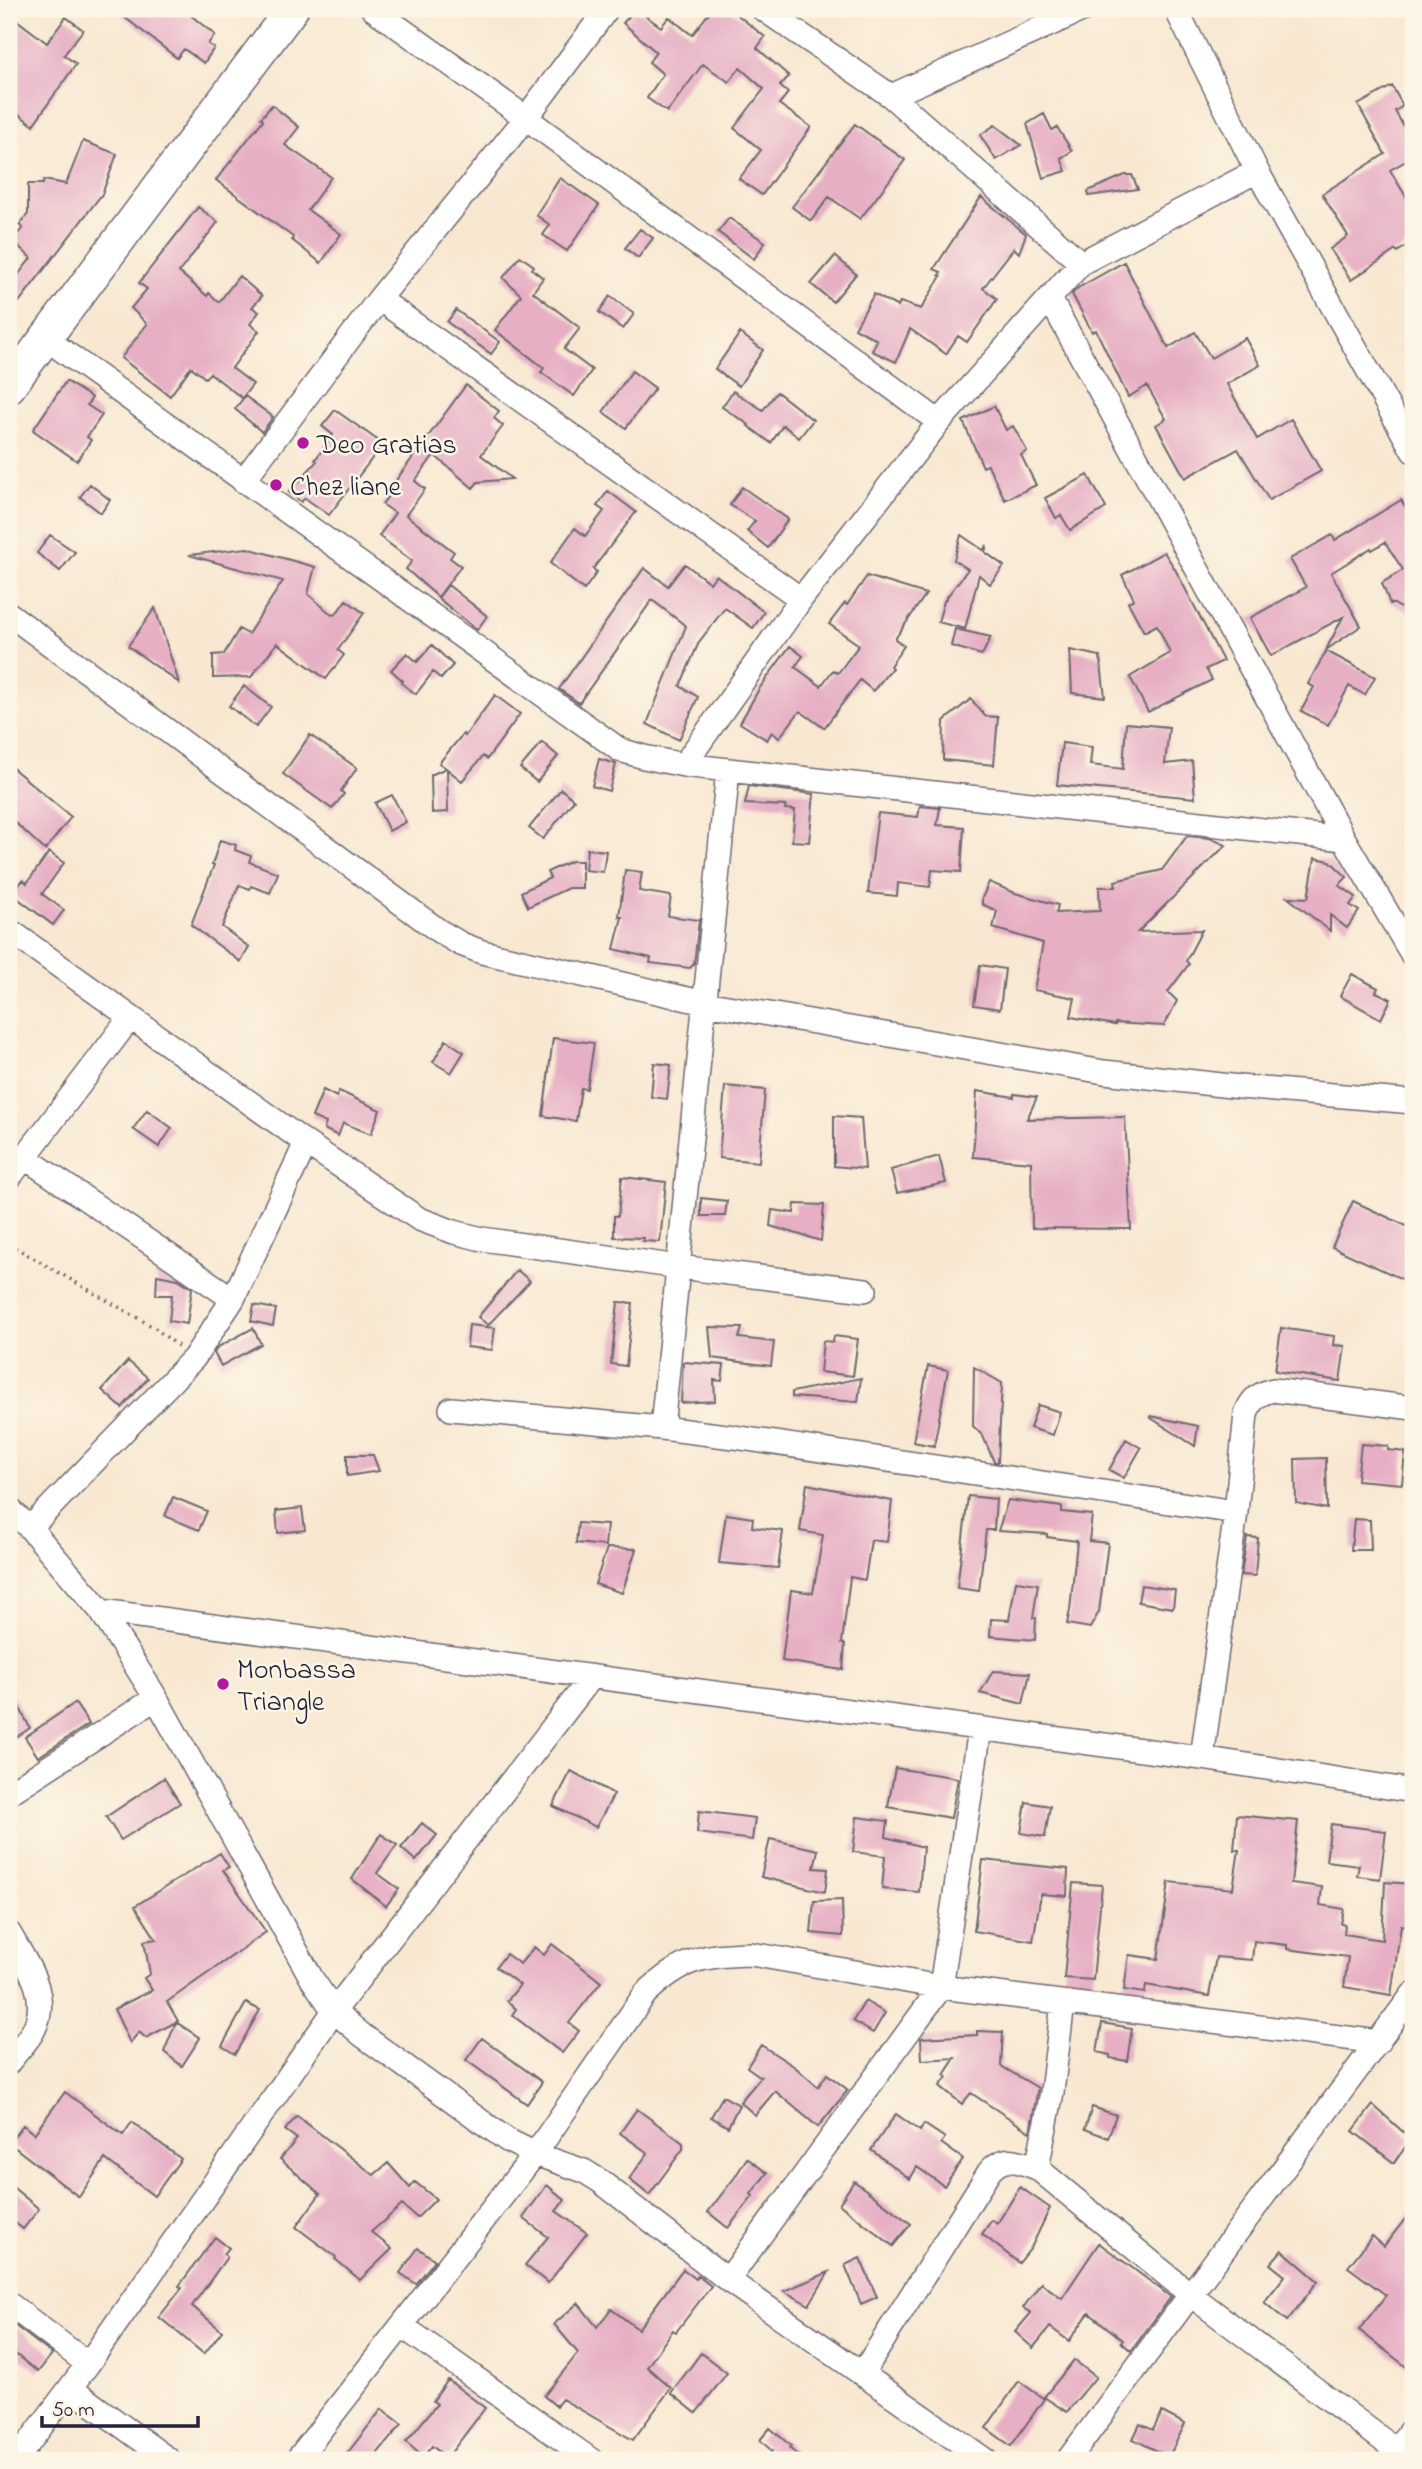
<svg xmlns="http://www.w3.org/2000/svg" width="1422" height="2469" font-family="'Indie Flower',sans-serif">
<style>
.building{fill:#e6afc4}
.lines{fill:none;stroke-linecap:round;stroke-linejoin:round}
.street-casing{stroke:#6d6770;stroke-width:26}
.secondary-casing{stroke:#6d6770;stroke-width:35}
.path{stroke:#6d6770;stroke-width:3.5;stroke-dasharray:2 5;stroke-linecap:butt}
.street{stroke:#fff;stroke-width:23}
.secondary{stroke:#fff;stroke-width:32}
.poi-dot{fill:#b5179e;stroke:#fcf5e5;stroke-width:2.5}
.labels{text-anchor:middle;stroke-width:5;stroke-linejoin:round;paint-order:stroke}
.poi-label{font-size:28px;fill:#22223b;stroke:#fcf5e5;text-anchor:start}
</style>
<rect width="100%" height="100%" fill="#fcf5e5"/>
<filter id="ink" filterUnits="userSpaceOnUse"><feTurbulence type="fractalNoise" baseFrequency=".0143" numOctaves="2"/><feDisplacementMap in="SourceGraphic" scale="14" xChannelSelector="R" yChannelSelector="G"/><feConvolveMatrix kernelMatrix="1 2 1 2 8 2 1 2 1" color-interpolation-filters="sRGB"/></filter>
<filter id="wash" filterUnits="userSpaceOnUse"><feTurbulence type="fractalNoise" baseFrequency=".00686" numOctaves="4" result="noise"/><feDisplacementMap in="SourceGraphic" scale="28" xChannelSelector="R" yChannelSelector="G"/><feGaussianBlur stdDeviation="1.57" result="paint"/><feColorMatrix in="noise" values="0 0 0 0 0 0 0 0 0 0 0 0 0 0 0 0 0 1.4 0 .05"/><feComposite in="paint" operator="in"/></filter>
<g filter="url(#wash)">
<rect width="100%" height="100%" fill="#f8e8d2"/>
<g id="blocks">
<!-- building -->
<path class="building" d="M114,9H183L215,35L208,44L214,48L204,63L184,49L177,58Z
M636,9L661,27L669,17L692,35L712,9H730L765,37L757,48L789,76L780,86L788,93L779,104L811,127L762,195L739,179L761,150L734,128L764,89L740,68L729,82L703,64L667,112L647,98L663,74L649,62L656,52L623,23Z
M9,14L47,43L66,17L83,30L64,55L76,64L33,125L9,107Z
M1392,86L1403,106L1395,111L1413,143V157L1390,170L1408,200L1406,202L1413,215V242L1397,252L1396,250L1351,280L1330,249L1348,236L1322,194L1385,154L1358,105Z
M272,105L299,127L285,145L331,177L308,210L341,234L321,263L292,240L293,237L216,180L263,120L261,118Z
M1044,114L1052,130L1057,127L1072,151L1061,158L1066,171L1043,178L1027,124Z
M855,124L905,160L860,219L829,197L811,221L792,207Z
M995,125L1021,145L996,160L980,135Z
M83,141L117,154L102,194L9,315V287L31,258L12,240L23,228L19,225L28,214V184H43L44,180L66,184Z
M1125,175H1132L1138,189L1089,196L1088,191Z
M560,178L599,205L567,251L543,235L550,225L536,215Z
M981,197L1026,234L1019,253L1014,248L983,288L997,299L967,342L958,336L946,354L910,329L896,362L872,351L877,340L855,328L874,294L898,307L900,302L921,309L941,276L939,275L941,272L934,269Z
M198,207L218,222L179,272L207,296L209,293L219,302L239,276L262,296L252,307L259,312L250,324L259,331L232,368L253,384L242,398L210,373L205,378L191,367L170,396L121,358L147,324L131,308L147,289L139,283Z
M729,218L765,242L754,259L718,232Z
M640,229L653,238L638,258L625,248Z
M520,256L534,266L532,269L543,278L533,292L580,328L564,349L592,370L574,396L541,372L544,368L495,330L521,295L503,278Z
M835,256L856,274L833,302L811,284Z
M1124,262L1168,348L1195,332L1211,358L1245,338L1260,365L1227,384L1257,439L1291,419L1321,471L1269,500L1238,449L1185,478L1156,425L1166,419L1147,386L1128,397L1096,330L1092,332L1072,294L1078,288Z
M610,296L634,314L623,329L599,312Z
M456,310L500,342L491,354L447,322Z
M740,333L763,350L739,386L715,369Z
M632,371L655,388L626,428L603,412Z
M66,381L92,398L87,405L102,415L87,437L91,440L77,461L33,430Z
M466,385L499,411L494,418L503,426L481,455L512,479L478,482L473,488L434,455L415,481L425,489L406,515L454,552L450,558L461,566L438,597L406,569L412,561L379,536L395,513L382,504L388,496L386,494Z
M733,391L763,410L777,392L813,420L799,438L783,425L771,443L748,426L749,425L722,407Z
M245,396L273,417L262,432L235,409Z
M994,406L1006,430L1013,426L1027,451L1021,455L1036,485L1005,500L988,465L983,467L963,421Z
M335,410L383,444L329,515L305,498L301,502L289,492L317,461L315,460L333,435L322,426Z
M1088,475L1106,508L1070,530L1061,515L1056,518L1045,498Z
M90,484L110,500L101,513L80,497Z
M742,487L788,519L768,548L747,531L755,521L730,505Z
M608,491L636,512L593,569L597,572L584,590L550,563L575,528L585,536L604,511L597,506Z
M1401,500L1413,519V615L1394,604H1390L1382,583L1403,570L1385,542L1372,550L1371,548L1331,573L1361,626L1326,650L1343,617L1271,656L1250,618L1306,587L1290,559L1332,535L1335,540Z
M50,535L75,552L60,571L37,553Z
M961,535L983,550L987,545L985,552L1004,566L990,584L979,575L965,629L938,622L944,601L968,569L954,560Z
M247,548L315,567L308,594L332,615L336,614L346,600L364,613L338,650L344,655L326,679L277,643L251,677L213,678V655L224,654L239,629L248,634L283,581L189,555Z
M1164,552L1175,569L1223,661L1206,669L1212,680L1148,712L1130,677L1170,653L1157,625L1144,632L1128,602L1134,599L1122,575Z
M685,564L710,583L716,575L764,612L753,628L725,608L699,642L680,686L698,697L679,740L647,724L686,626L652,600L579,703L559,689L644,568L668,586Z
M867,576L926,594L895,639L904,646L890,666L892,668L873,691L860,680L824,728L800,711L779,738L772,732L767,740L740,723L759,689L790,646L803,656L795,667L821,686L833,670L838,673L859,645L829,624L845,603L847,605Z
M448,585L487,616L477,630L438,598Z
M155,608L179,683L128,646Z
M955,629L991,637L982,655L951,646Z
M432,645L453,665L441,679L433,672L416,694L401,683L403,681L391,670L407,653L417,662Z
M1070,650L1100,656L1105,697L1072,693Z
M1326,651L1375,677L1365,695L1349,686L1328,725L1301,711L1314,687L1308,684Z
M244,686L271,707L256,727L229,706Z
M495,695L520,714L487,759L483,756L462,781L447,769L448,812L432,813L431,775L446,768L439,763L463,734L465,736Z
M971,699L985,716L998,717L994,765L943,760L944,721Z
M1126,723L1169,727L1165,764L1192,761L1195,798L1057,785L1062,743L1092,747L1090,765L1123,769Z
M310,735L357,768L341,791L344,794L332,809L283,774Z
M542,742L558,756L537,782L520,768Z
M599,759L616,764L609,791L592,786Z
M9,765L71,817L45,850L9,817Z
M749,786L814,794L809,842L792,841L795,810L785,809L786,806L745,804Z
M561,789L574,800L543,839L529,828Z
M392,795L406,822L389,831L375,803Z
M920,806L940,808L937,825L964,827L961,872L932,870L930,887L898,883L897,896L868,893L878,813L918,817Z
M1187,836L1210,838L1226,845L1138,932L1202,930L1186,961L1189,964L1168,992L1177,1001L1164,1026L1115,1023V1025L1071,1017L1075,998L1034,990L1043,943L993,928L997,911L982,904V898L989,882L1015,893L1058,905L1056,913L1100,911L1099,887H1116L1115,881L1162,870Z
M220,840L236,845L235,850L251,856L249,862L278,873L270,893L251,886L250,889L239,885L222,927L249,947L241,962L191,925L214,865H212Z
M587,849L606,851L603,872L585,870Z
M49,852L64,863L42,894L64,910L53,925L12,894L23,880L27,883Z
M1315,858L1330,861L1347,877L1339,885L1356,897L1350,905L1359,911L1347,928L1330,915V931L1287,897L1308,898Z
M571,861H582V888H568L528,907L521,892L550,878L547,872Z
M625,870L642,872L639,891L671,896L668,916L699,920L694,964L690,968L650,963L651,958L614,949L622,917H619Z
M980,965L1005,969L1000,1009L974,1005Z
M1352,974L1378,988L1376,992L1391,999L1381,1019L1340,996Z
M553,1038L594,1043L587,1089L581,1088L576,1121L543,1116Z
M446,1040L464,1052L451,1073L433,1062Z
M654,1063L671,1065L667,1099L651,1097Z
M725,1086L765,1090L759,1162L719,1158Z
M323,1090L337,1097L339,1091L380,1110L371,1134L343,1123L338,1136L324,1129L326,1123L312,1117Z
M977,1091L1014,1097V1094L1037,1097L1027,1119L1125,1117L1131,1229L1032,1228L1031,1162L973,1157Z
M147,1110L172,1128L159,1147L133,1129Z
M834,1116L861,1118L865,1169L834,1166Z
M939,1156L946,1183L897,1193L891,1170Z
M622,1177L666,1182L660,1242L643,1241L644,1238L614,1237V1216H618Z
M701,1198L727,1201L725,1216H701Z
M1353,1201L1413,1229V1284L1332,1247Z
M795,1204L824,1205L821,1241L770,1226L772,1210L794,1213Z
M517,1270L530,1281L488,1325L478,1317Z
M157,1275L178,1279L192,1288L187,1324L169,1321L172,1295H156Z
M618,1302L633,1303L626,1366L611,1364Z
M254,1305L276,1309L273,1326L251,1321Z
M469,1325L495,1328L492,1350L467,1347Z
M709,1327L742,1328L739,1338L774,1342L771,1366L712,1358Z
M253,1328L261,1344L221,1366L214,1353L218,1347Z
M1281,1328L1334,1336L1333,1345L1345,1346L1340,1381L1275,1371Z
M834,1336L858,1339L853,1376L820,1372L823,1341L833,1342Z
M128,1361L148,1378L122,1408L102,1390Z
M683,1362L724,1365L722,1381L714,1380L715,1401L681,1403Z
M928,1366L948,1370L934,1446L913,1442Z
M974,1367L1002,1383L998,1462H994L983,1436L973,1426Z
M861,1378L858,1402L792,1397V1392Z
M1038,1405L1060,1412L1053,1435L1030,1428Z
M1151,1416L1198,1426L1195,1446L1151,1418Z
M1126,1439L1141,1448L1124,1478L1109,1470Z
M1361,1444L1388,1446V1450L1405,1452L1402,1484L1357,1480Z
M347,1455H373L379,1471L347,1476Z
M1326,1458L1327,1509L1296,1503L1295,1459Z
M807,1484L892,1501L887,1542L871,1540L865,1580L850,1577L842,1643L845,1644L843,1670L782,1661L791,1590L813,1593L823,1535L800,1531Z
M968,1496L996,1499L994,1530H986L979,1591L957,1588Z
M173,1497L207,1511L199,1530L165,1516Z
M1008,1500L1062,1507V1512L1092,1515L1089,1541L1108,1543L1099,1612L1090,1628L1067,1624L1070,1610L1077,1541L1047,1537V1534L998,1531Z
M302,1508L305,1530L278,1533L276,1511Z
M726,1514L753,1518L752,1527L783,1531L778,1568L719,1563Z
M1354,1519L1370,1520L1371,1550H1351Z
M578,1523L607,1525L605,1546L576,1543Z
M1247,1537L1258,1538L1255,1576L1241,1575Z
M607,1548L636,1549L622,1593L595,1584Z
M1016,1581L1038,1584L1033,1618H1036L1035,1640L990,1636L991,1619L1009,1620Z
M1141,1585L1175,1590L1173,1608L1138,1602Z
M993,1671L1030,1673L1023,1704L980,1693Z
M9,1687L30,1728L9,1742Z
M75,1703L89,1724L38,1757L25,1737Z
M895,1768L958,1778L951,1818L888,1807Z
M571,1771L614,1794L596,1827L553,1806Z
M164,1778L180,1803L121,1840L106,1817Z
M1026,1802L1050,1806L1045,1837L1021,1833Z
M699,1811L755,1818L752,1840L697,1833Z
M1237,1815L1298,1821L1291,1883L1322,1887L1320,1905L1344,1909L1341,1924L1345,1925L1344,1934L1382,1940L1385,1882L1413,1884V1926L1401,1925L1391,1995L1344,1987L1348,1957L1287,1949V1945L1254,1941L1252,1960L1216,1957L1209,1996L1146,1985L1145,1993L1124,1990L1129,1955L1158,1959L1169,1882L1233,1889L1239,1850H1234Z
M857,1817L888,1821L886,1837L923,1847L919,1892L882,1889L885,1856L853,1852Z
M422,1823L437,1835L416,1861L401,1848Z
M1331,1824L1386,1831L1380,1879L1357,1876L1359,1865L1326,1861Z
M381,1834L397,1845L377,1873L399,1889L386,1906L352,1879Z
M770,1839L818,1850L814,1868L828,1869L825,1892L761,1877Z
M220,1853L229,1867L223,1870L266,1932L167,2002L178,2021L176,2022L200,2038L182,2066L164,2052L176,2022L146,2038L139,2032L130,2043L114,2009L152,1990L144,1978L150,1974L144,1941L156,1939L135,1906Z
M983,1860L1068,1869L1067,1896L1041,1894L1033,1941L974,1931Z
M1073,1883L1102,1885L1093,1980L1064,1978Z
M842,1900L843,1936L811,1933L814,1901Z
M552,1944L601,1982L569,2023L579,2031L562,2053L512,2015L516,2009L507,2001L520,1985L496,1967L506,1954L520,1964L534,1947L544,1955Z
M865,2001L885,2013L873,2033L853,2021Z
M246,2003L260,2010L235,2054L222,2046Z
M1102,2023L1132,2028L1127,2061L1110,2058V2055L1097,2052Z
M977,2031L1003,2032L1001,2066L1038,2088L1030,2132L971,2093L962,2104L940,2086L947,2077L944,2075L955,2058L922,2060L921,2038L977,2035Z
M482,2038L542,2082L527,2104L466,2060Z
M761,2045L795,2067L818,2087L827,2074L848,2090L818,2127L775,2091L755,2115L740,2102L761,2077L747,2067Z
M65,2092L123,2135L132,2122L181,2159L154,2196L105,2159L79,2197L9,2143L23,2125L34,2134Z
M723,2096L739,2105L728,2127L711,2117Z
M1373,2105L1411,2139L1394,2163L1353,2131Z
M1092,2107L1116,2115L1108,2138L1085,2129Z
M637,2109L683,2143V2149L649,2195L629,2179L648,2153L620,2133Z
M896,2114L920,2131L924,2124L945,2138L941,2143L963,2159L944,2186L917,2167L910,2179L871,2150Z
M297,2116L374,2175L388,2163L410,2188L415,2182L436,2199L417,2218L402,2205L371,2232L392,2249L360,2280L335,2259L336,2257L296,2227L320,2194L280,2159L297,2139L285,2130Z
M747,2158L767,2173L751,2194L753,2196L728,2228L708,2212L735,2177Z
M854,2181L911,2224L893,2246L839,2204Z
M9,2184L39,2209L23,2229L9,2218Z
M547,2185L565,2200L556,2211L587,2233L548,2283L525,2265L548,2237L523,2218Z
M1020,2187L1050,2208L1031,2248L1019,2263L982,2234L992,2220L997,2224Z
M1413,2209V2372L1359,2330L1386,2295L1348,2267L1372,2236L1384,2246Z
M215,2237L229,2248L224,2254L227,2257L192,2306L222,2331L204,2354L159,2317L182,2288L179,2286Z
M1099,2243L1171,2297L1131,2351L1121,2342L1123,2340L1089,2313L1069,2341L1050,2327L1033,2348L1015,2332L1031,2313L1023,2308L1041,2283L1062,2298Z
M418,2248L435,2260L416,2284L400,2273Z
M1282,2250L1318,2281L1287,2321L1264,2302L1285,2276L1270,2264Z
M860,2258L877,2297L861,2304L845,2265Z
M683,2269L696,2279L698,2276L711,2286L676,2332L673,2330L647,2367L671,2388L633,2440L562,2399L556,2406L544,2396L578,2353L554,2324L578,2303L597,2327L611,2309L638,2329Z
M829,2272L809,2305L784,2291Z
M14,2325L52,2354L38,2372L9,2349V2331Z
M701,2353L727,2373L696,2413L671,2393Z
M1074,2360L1096,2377L1067,2412L1044,2397Z
M448,2380L485,2408L447,2458L432,2446L423,2457L406,2442L437,2404L433,2401Z
M1019,2381L1044,2399L1011,2446L986,2428Z
M382,2409L402,2424L372,2460H342Z
M1162,2412L1185,2424L1169,2457L1133,2439L1140,2424L1153,2430Z
M770,2428L791,2446L789,2448L804,2460H765L772,2451L760,2440Z"/>
</g>
</g>
<g filter="url(#ink)">
<use href="#blocks" fill-opacity="0" stroke="#6d6770" stroke-width="2"/>
<g class="lines">
<!-- street casing -->
<g class="street-casing">
<path id="street" d="M373,9L526,118L939,422
M763,9L891,96L1081,263
M1176,9L1257,171L1413,451
M891,96L1084,9
M379,299L801,599
M1050,299L1344,839L1413,956
M45,338L620,750L644,757L684,765L1344,839
M243,481L379,299L526,118L607,9
M9,614L439,931L461,944L482,952L705,1003L1104,1072L1240,1087L1413,1102
M684,765L801,599L939,422L1081,263L1257,171
M9,930L306,1143L419,1219L454,1232L482,1239L679,1267L865,1290
M24,1157L233,1299
M9,1178L130,1018
M451,1409L662,1428L734,1437L1236,1512
M662,1428L728,770
M9,1509L30,1528L101,1611L1202,1758L1413,1791
M30,1528L194,1358L233,1299L306,1143
M101,1611L156,1698L312,1979L334,2011L362,2035L507,2140L535,2154L584,2171L600,2181L728,2280L985,2460
M1202,1758L1236,1512L1246,1414C1251,1399 1258,1394 1273,1390L1413,1408
M9,1793L156,1698
M9,1933C26,1963 52,1996 33,2031C27,2042 16,2052 9,2062
M1037,2168L1052,2092L1063,2003
M728,2280L941,1987L980,1729
M9,2304L88,2364
M402,2326L591,2460
M862,2374L989,2172C1004,2154 1018,2161 1037,2168L1191,2295L1396,2450
M70,2388L169,2460
M16,2460L88,2364L334,2011L591,1678
M297,2460L535,2154L645,1994C682,1959 701,1955 751,1954L941,1987L1379,2042
M1068,2460L1413,1994
M1388,2460L1413,2427"/>
</g>
<!-- secondary casing -->
<g class="secondary-casing">
<path id="secondary" d="M9,387L292,9"/>
</g>
<!-- path -->
<path class="path" d="M9,1244L155,1328L178,1346"/>
<!-- street -->
<use href="#street" class="street"/>
<!-- secondary -->
<use href="#secondary" class="secondary"/>
</g>
</g>
<!-- markers -->
<g class="poi-dot">
<circle cx="303" cy="443" r="7"/>
<circle cx="276" cy="485" r="7"/>
<circle cx="223" cy="1684" r="7"/>
</g>
<g class="labels">
<!-- poi labels -->
<g class="poi-label">
<text x="317" y="453">Deo Gratias</text>
<text x="290" y="495">Chez liane</text>
<text x="237" y="1678">Monbassa<tspan x="237" dy="32">Triangle</tspan></text>
</g>
</g>
<!-- margin -->
<rect width="1422" height="2469" fill="none" stroke="#fcf5e5" stroke-width="35"/>
<!-- scale -->
<path d="M42 2416v10h156v-10" fill="none" stroke="#22223b" stroke-width="3.5"/>
<text x="52" y="2416" font-size="21" fill="#22223b" stroke="#fcf5e5" stroke-width="5" paint-order="stroke">50 m</text>
</svg>
